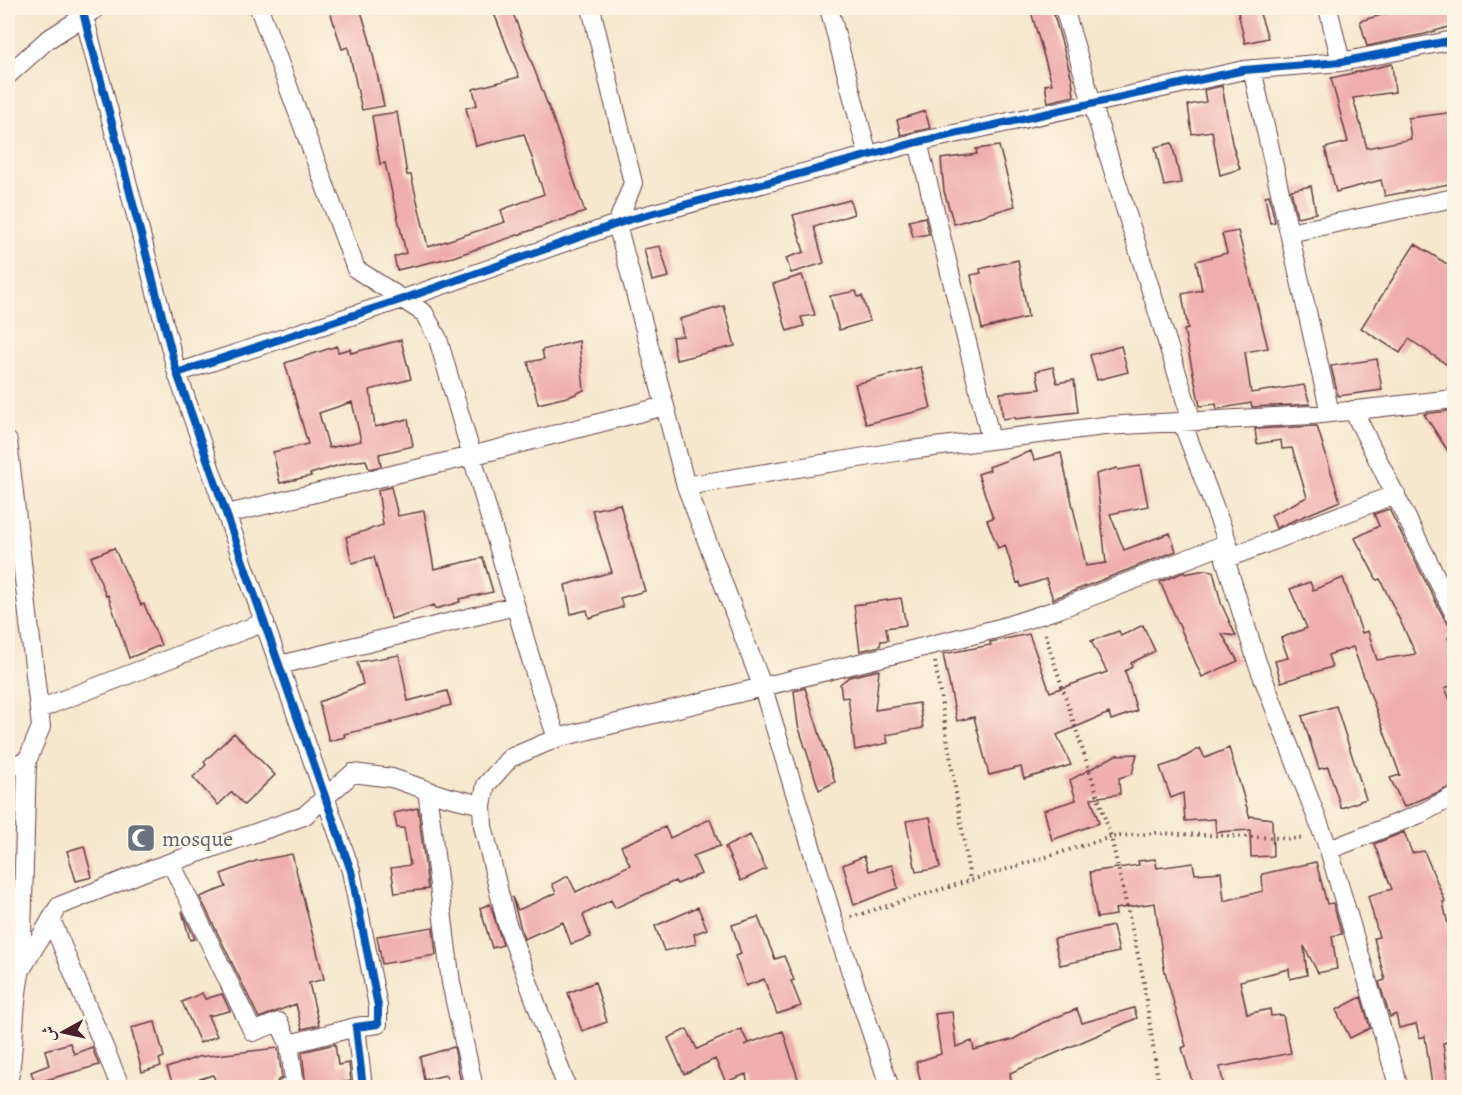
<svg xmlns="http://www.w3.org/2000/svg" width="1462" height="1095" font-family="Alegreya,Amiri,serif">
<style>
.building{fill:#efaead;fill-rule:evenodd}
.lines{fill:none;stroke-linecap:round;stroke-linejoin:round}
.minor-casing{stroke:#643d43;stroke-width:20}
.path{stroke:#643d43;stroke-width:4;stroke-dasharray:1.5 4.5;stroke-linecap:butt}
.minor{stroke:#fff;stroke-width:18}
.cycleway-casing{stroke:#fcf5e5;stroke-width:11}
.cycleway{stroke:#0057b8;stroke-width:8}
.labels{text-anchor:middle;stroke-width:4.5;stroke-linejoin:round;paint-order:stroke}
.worship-label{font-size:22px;fill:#5b616d;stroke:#fcf5e5;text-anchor:start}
</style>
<rect width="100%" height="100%" fill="#fcf5e5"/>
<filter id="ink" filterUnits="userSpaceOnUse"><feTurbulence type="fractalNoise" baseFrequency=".0167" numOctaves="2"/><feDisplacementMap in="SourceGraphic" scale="12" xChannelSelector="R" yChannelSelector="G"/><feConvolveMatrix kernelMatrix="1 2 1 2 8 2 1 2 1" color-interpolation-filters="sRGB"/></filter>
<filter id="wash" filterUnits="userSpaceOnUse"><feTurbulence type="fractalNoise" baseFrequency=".008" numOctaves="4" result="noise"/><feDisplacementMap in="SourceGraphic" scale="24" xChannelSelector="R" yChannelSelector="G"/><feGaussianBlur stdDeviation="1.35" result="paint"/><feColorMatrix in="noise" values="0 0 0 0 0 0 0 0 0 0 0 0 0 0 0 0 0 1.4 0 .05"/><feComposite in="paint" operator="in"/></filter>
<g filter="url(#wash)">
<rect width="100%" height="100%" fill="#f6e7ce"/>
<g id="blocks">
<!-- building -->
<path class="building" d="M329,8H360L370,41L384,106L362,110L348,47L342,49Z
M492,8H511L552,116L585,212L453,257L397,270L394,257L406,253L385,163L380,164L372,116L397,112L407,175H411L428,247L505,222L501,210L544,194L524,134L476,146L466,108L477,105L473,89L519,77Z
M1030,8H1052L1072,79L1074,96L1048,102L1045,85L1052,84Z
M1237,8H1258L1268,38L1245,43Z
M1398,8H1451L1455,25L1425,34L1367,46L1360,21L1399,10Z
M1392,64L1395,92L1353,98L1367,148L1411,139L1408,118L1455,112V183L1385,196L1381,180L1336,192L1325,148L1348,142L1331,78Z
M1222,86L1232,143L1240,169L1220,175L1212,131L1192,134L1188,105L1206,102L1204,90Z
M925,111L930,128L901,135L897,120Z
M1172,143L1181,183L1164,186L1155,147Z
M999,146L1015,206L954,224L944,191L941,159L977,154L976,149Z
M1311,186L1316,213L1297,217L1291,190Z
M1269,195L1275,222L1270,223L1265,196Z
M850,200L854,214L814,227L824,263L791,273L786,258L804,252L793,215Z
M925,217L929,234L913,237L909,221Z
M1238,231L1268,348L1245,352L1251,393L1304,385L1310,404L1252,407L1251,403L1217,409L1216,404L1200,406L1184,330L1188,329L1182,294L1202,290L1196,261L1227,253L1222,234Z
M1415,244L1455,269V370L1409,339L1400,353L1361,328Z
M660,246L669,277L652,281L644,249Z
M1018,260L1028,317L982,329L971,275L981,273L980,269Z
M802,275L815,315L801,317L804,326L787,331L773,284Z
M856,291L858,297L862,296L870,321L839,330L830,296Z
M724,306L735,346L676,360L672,337L683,336L680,319Z
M401,340L411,379L370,390L375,427L408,419L413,446L379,454L381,466L369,469L366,460L350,462L310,474L311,476L280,483L273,452L308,444L285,363L337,346L338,352L350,349L351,353ZM352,402L361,441L329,448L319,413Z
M579,341L584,390L571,396L538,404L528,362L544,359L542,350Z
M1121,346L1128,372L1097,380L1090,355Z
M1377,359L1382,390L1338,396L1331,366Z
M921,367L931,408L866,424L855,384Z
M1053,367L1057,383L1074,380L1078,412L1015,419V417L1003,419L1000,393L1040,389L1036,371Z
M1455,410V462L1424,414Z
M1317,426L1340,501L1276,528L1271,515L1307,497L1292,448L1282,449L1281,440L1257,444L1255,429Z
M1031,451L1034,460L1061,453L1086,566L1106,563L1096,474L1117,468L1118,470L1140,466L1148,506L1110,514L1124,550L1170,533L1176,551L1053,599L1046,579L1021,587L1020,582L1017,583L1005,545L998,548L987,520L993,518L978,474L990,470L989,467Z
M391,487L398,516L424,511L434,569L483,558L493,592L459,599L460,602L435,609L434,605L391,619L374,557L352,563L346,537L383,525L378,490Z
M620,504L645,591L620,598L623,607L589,618L587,610L571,614L565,585L612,572L592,510Z
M1389,509L1444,618L1448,623L1455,624V635L1448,638L1455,652V684L1445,688L1455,712V785L1404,807L1390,778L1400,775L1353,647L1328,655L1332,667L1281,682L1275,661L1288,658L1281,638L1307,628L1290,589L1310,582L1313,590L1343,578L1362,633L1368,631L1377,660L1416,654L1380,579L1377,580L1355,538L1379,526L1374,514Z
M114,548L141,605L144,604L161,645L129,658L108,595L106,596L91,557Z
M1205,570L1213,571L1221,603L1236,636L1222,634L1238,661L1202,677L1160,582L1184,572L1185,574Z
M901,598L906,625L886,628L888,640L881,641L880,646L860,651L854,605Z
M1143,625L1155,651L1131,663L1132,667L1125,671L1137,711L1111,720L1109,713L1057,735L1071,765L1024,779L1021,767L989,775L974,717L957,721L943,654L991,645L990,642L1029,634L1050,692L1107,672L1091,641L1119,631L1121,636Z
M399,655L408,701L447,691L451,705L391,722L392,723L344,734L345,737L329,741L319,702L363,684L357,662Z
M879,670L875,710L919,703L923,728L886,735L888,743L855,750L848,697L842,698L840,684L849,677Z
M805,688L835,782L819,790L798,725L794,691Z
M1336,706L1366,799L1341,808L1328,767L1319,769L1302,716Z
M234,733L275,775L244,805L232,792L218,805L193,777L206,765L204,762Z
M1200,748L1205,758L1229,748L1250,818V816L1272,819L1273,856L1251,857L1250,830L1216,832L1215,819L1185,821L1183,793L1171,798L1160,767L1178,761Z
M1137,754L1132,774L1119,778L1120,794L1091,798L1099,823L1052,840L1044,810L1076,800L1070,780L1116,755Z
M418,808L428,889L395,893L391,868L410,865L404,828H397L394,813Z
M930,817L940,868L916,872L906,821Z
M710,819L720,846L693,856L701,874L677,884L675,881L615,908L611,900L583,915L591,937L571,944L563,922L524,939L512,897L518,910L556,893L552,884L568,876L576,892L630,865L621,846L665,827L670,838Z
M1404,832L1412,853L1424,851L1445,901L1443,902L1451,939L1455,938V1040L1443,1043L1448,1083L1432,1085L1425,1036L1420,1038L1416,1024L1399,1028L1396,1014L1390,1017L1379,982L1385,980L1374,938L1379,937L1368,896L1392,889L1374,844Z
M750,835L766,869L741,881L725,847Z
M84,846L92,877L76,881L67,851Z
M292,854L324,979L309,983L319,1025L302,1029L296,1004L259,1018L200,897L226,887L221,874L256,861Z
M864,856L869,871L892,865L898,888L854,905L843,865Z
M1155,859L1157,868L1193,863L1195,874L1221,872L1224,901L1263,891L1262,874L1316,862L1327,904L1333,903L1342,934L1332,936L1337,969L1318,973L1304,946L1307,975L1290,979L1289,969L1240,981L1247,1014L1270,1009L1271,1016L1283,1015L1291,1053L1220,1067L1224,1088H1194L1182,1048L1186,1046L1164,968L1155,903L1115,909L1116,915L1097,918L1090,872L1139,865L1138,861Z
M490,904L503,945L492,948L480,908Z
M698,907L707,929L694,934L696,944L664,951L655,926Z
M182,911L195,939L190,940Z
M758,917L775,959L784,956L794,980L791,981L801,1006L777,1014L764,979L746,986L735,956L741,954L732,925Z
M1113,926L1119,952L1060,965L1054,939Z
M433,927L436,955L382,964L377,936Z
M595,982L607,1022L582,1031L568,993Z
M202,993L205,999L222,994L230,1011L208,1016L217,1036L200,1043L182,1002Z
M1361,997L1370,1028L1350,1038L1336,1010Z
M1134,1008L1137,1018L1010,1073L1012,1088H922L916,1062L941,1054L935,1014L952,1012L956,1047L972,1041L974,1050L1014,1039L1042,1023L1077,1009L1082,1023Z
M155,1022L164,1057L159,1059L161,1066L142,1072L131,1028Z
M687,1029L697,1049L741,1029L748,1043L744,1045L783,1031L798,1079L748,1088L746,1074L726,1082L715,1059L684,1074L668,1038Z
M70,1043L74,1054L92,1047L99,1065L35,1083L31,1072L49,1065L45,1050Z
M335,1044L338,1065L349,1063L351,1081L306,1088L302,1052Z
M454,1047L462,1088H449L446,1075L424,1080L420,1057Z
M278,1048L282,1078L278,1080L275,1088H218L213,1075L174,1087L167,1068L198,1057Z"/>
</g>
</g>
<g filter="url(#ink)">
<use href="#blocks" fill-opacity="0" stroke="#643d43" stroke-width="1.5"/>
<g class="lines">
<!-- minor casing -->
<g class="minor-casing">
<path id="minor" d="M259,8L356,269L424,313L438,339L536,677L557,738
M591,8L633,183L617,224L686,486L763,688L834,922L890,1088
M829,8L868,155
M1064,8L1092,103L1192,421
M1328,8L1341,62
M84,16L177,373L351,871L378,1006V1024L356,1027L363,1088
M1252,69L1330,413
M8,75L47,40L97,8
M918,142L991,440
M1289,233L1454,198
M177,373L403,299L628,220L918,142L1244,70L1341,62L1454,40
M1353,410L1454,613
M1182,422L1228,543L1225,559L1257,662L1329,850L1399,1088
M8,441L41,727L27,761L21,970C12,1007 16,1046 8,1084
M686,486L902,451L1104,426L1312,415L1454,399
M227,514L471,456L665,406
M1225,559L1396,494
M280,665L515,606
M39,709L265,622
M8,766L27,761
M427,790L451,983L474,1088
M1329,850L1420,814L1454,796
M171,863L253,1032L279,1022L289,1044L356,1027
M51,919L121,1088
M8,947L21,970L59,906L146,871L304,816L353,773L392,778L444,796L482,805
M286,1088L295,1086L289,1044
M567,1088L506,921L483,826L482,805L486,785L510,758L557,738L1000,628L1059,609L1228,543"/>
</g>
<!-- path -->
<path class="path" d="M1045,634L1111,837L1156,833L1304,839
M935,662L970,880
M851,917L1111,837L1143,977L1159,1088"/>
<!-- minor -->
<use href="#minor" class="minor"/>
<!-- cycleway casing -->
<g class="cycleway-casing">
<path id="cycleway" d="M84,16L177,373L351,871L378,1006V1024L356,1027L363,1088
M177,373L403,299L628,220L918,142L1244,70L1341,62L1454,40"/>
</g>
<!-- cycleway -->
<use href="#cycleway" class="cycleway"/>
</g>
</g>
<!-- icons -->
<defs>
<g id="mosque-square" transform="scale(1.5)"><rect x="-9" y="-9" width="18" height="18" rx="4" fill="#6b7280" stroke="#fcf5e5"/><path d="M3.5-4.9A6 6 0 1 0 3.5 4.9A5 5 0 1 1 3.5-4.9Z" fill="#fff"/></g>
</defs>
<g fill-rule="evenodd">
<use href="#mosque-square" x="141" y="838"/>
</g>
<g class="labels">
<!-- worship labels -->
<g class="worship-label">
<text x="162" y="846">mosque</text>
</g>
</g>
<!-- margin -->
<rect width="1462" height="1095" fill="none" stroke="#fcf5e5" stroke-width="30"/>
<!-- north arrow -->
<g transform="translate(63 1032) rotate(262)" stroke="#fcf5e5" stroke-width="4.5" paint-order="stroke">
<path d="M0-4.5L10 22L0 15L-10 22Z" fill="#4a1f2b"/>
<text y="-9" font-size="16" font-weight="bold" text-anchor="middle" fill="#4a1f2b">ش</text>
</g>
</svg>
